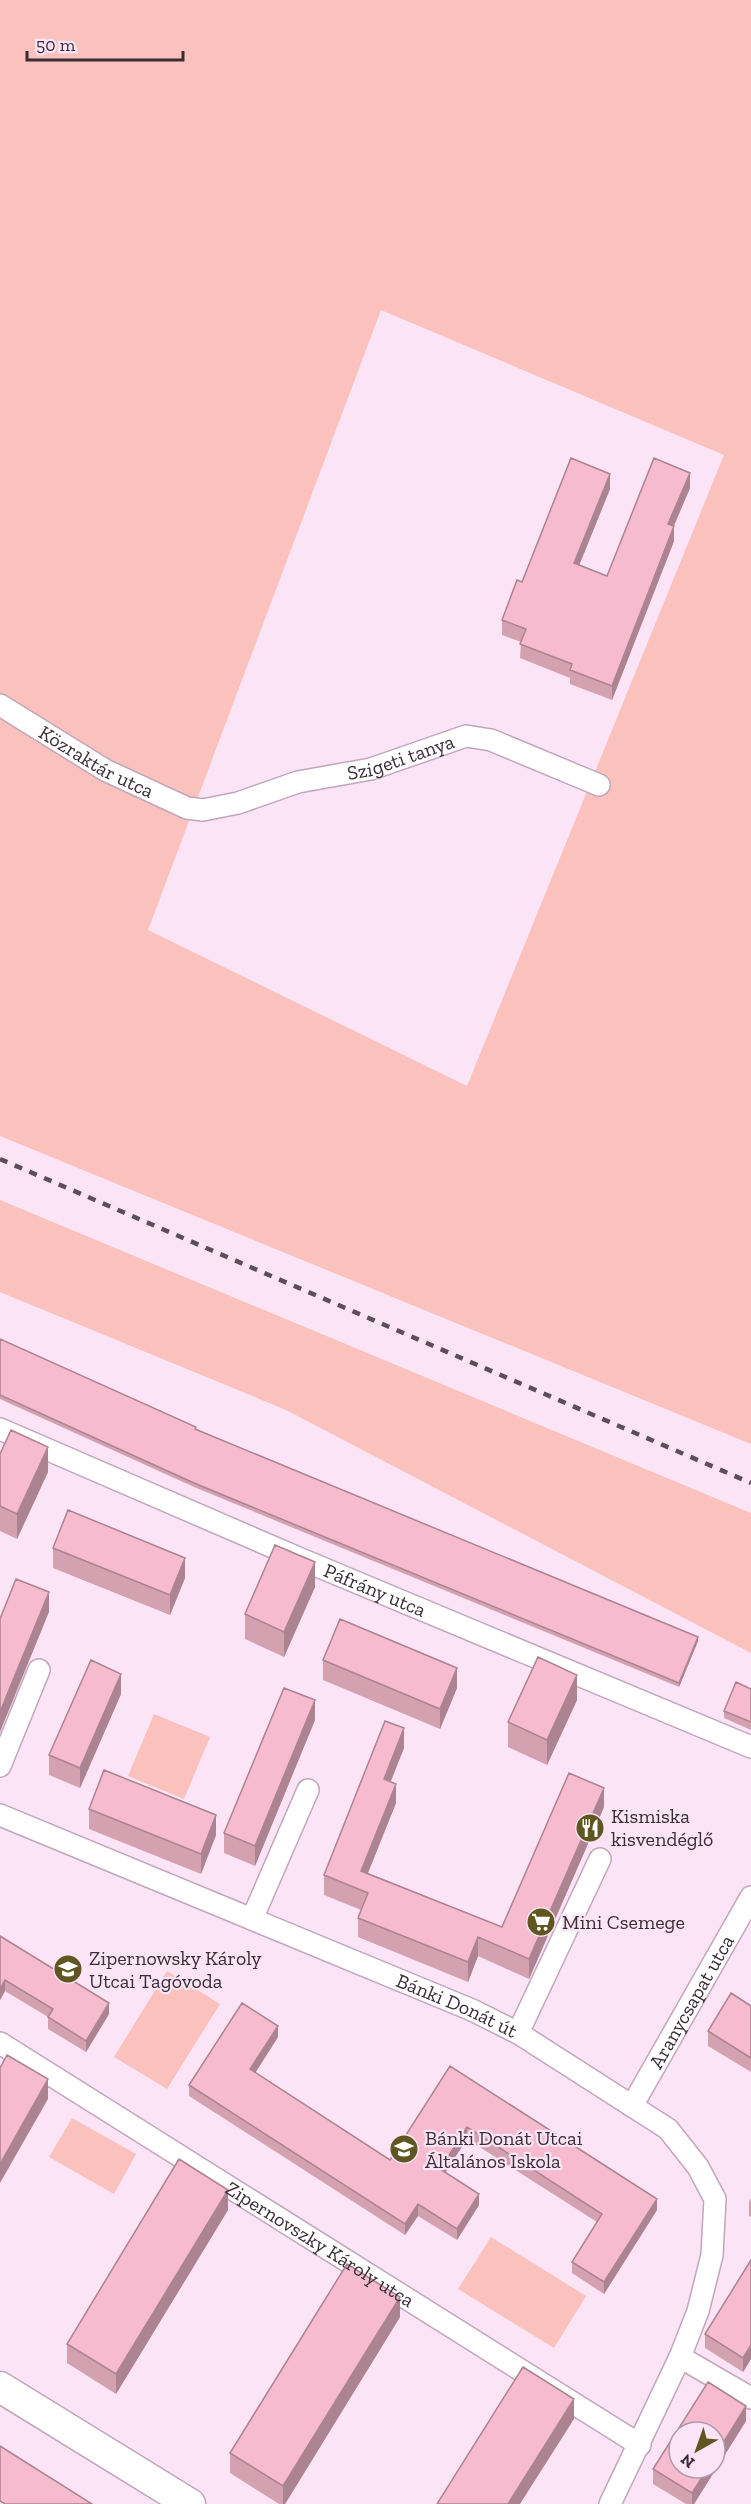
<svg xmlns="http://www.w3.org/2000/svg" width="751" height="2504" font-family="'Zilla Slab',serif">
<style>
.green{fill:#fac1bd;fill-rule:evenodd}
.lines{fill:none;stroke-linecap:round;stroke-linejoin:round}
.street-casing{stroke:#c2a6bc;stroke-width:24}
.secondary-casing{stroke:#c2a6bc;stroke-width:33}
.street{stroke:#fff;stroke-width:21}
.secondary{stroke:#fff;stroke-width:30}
.rail{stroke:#5c4e59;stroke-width:4.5;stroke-dasharray:8 8;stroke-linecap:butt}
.wall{fill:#d4a1b1}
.shaded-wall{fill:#ac8390}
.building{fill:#f6bbce;stroke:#ac8390;stroke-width:1.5}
.labels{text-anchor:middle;stroke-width:4.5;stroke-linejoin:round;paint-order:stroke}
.street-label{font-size:20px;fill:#392e37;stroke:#fce4f7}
.poi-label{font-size:20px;fill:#392e37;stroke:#fce4f7;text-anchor:start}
</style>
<rect width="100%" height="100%" fill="#fce4f7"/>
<!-- green -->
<path class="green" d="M0,0H751V1444L0,1136ZM381,310L724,455L467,1086L148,930Z
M0,1200L751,1513V1653L286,1410L0,1292Z
M154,1714L210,1737L184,1799L128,1776Z
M167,1971L220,2004L167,2089L114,2057Z
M72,2118L136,2154L114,2194L49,2157Z
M491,2237L586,2296L554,2348L458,2289Z"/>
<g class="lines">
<!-- street casing -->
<g class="street-casing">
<g id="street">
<path id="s1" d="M0,705L105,770L187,808L203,810L238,803L298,782L371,769L466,736L491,740L599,785"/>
<path id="s2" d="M0,1429L303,1560L751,1747"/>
<path d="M0,1766L39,1670"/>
<path id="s3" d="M0,1815L472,2010L518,2033L668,2129L698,2167L715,2199L712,2255L698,2311L680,2357L610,2504"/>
<path d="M252,1919L308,1790"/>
<path d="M518,2033L600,1859"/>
<path id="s4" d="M0,2043L640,2445"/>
<path id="s5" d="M632,2106L751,1897"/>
<path d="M680,2357L751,2398"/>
</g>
</g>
<!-- secondary casing -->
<g class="secondary-casing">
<path id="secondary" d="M0,2387L190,2504"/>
</g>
<!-- street -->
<use href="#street" class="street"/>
<!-- secondary -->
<use href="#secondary" class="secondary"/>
<!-- rail -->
<path class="rail" d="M0,1159L751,1483"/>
</g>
<!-- wall -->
<path class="wall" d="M690,488L674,526V541L612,700L570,684V678L520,658L521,642L502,635V620L522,582L610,489L579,565L607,576Z
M0,1339L196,1430L698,1641L679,1687L194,1487L0,1399Z
M0,1454L48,1472L17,1539L0,1531Z
M53,1548L185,1578L170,1615L53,1568Z
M315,1587L284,1657L245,1639V1614Z
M323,1660L457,1688L440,1729L323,1680Z
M751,1689V1730L724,1718V1711Z
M121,1694L80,1788L49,1775V1755Z
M577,1700L547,1765L508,1747V1722Z
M315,1720L255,1866L224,1853V1833Z
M404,1748L391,1781L396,1803L368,1873L502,1927L604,1807L529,1979L478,1956L468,1982L358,1937V1918L361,1910L324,1895V1875Z
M89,1809L216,1835L201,1874L89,1829Z
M0,1936L109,2014L86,2052L48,2029V2017L5,1991L0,2000Z
M751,2006V2072L708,2046V2031Z
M278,2037L255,2073L390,2160L450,2066L657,2210L604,2294L572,2273V2262L597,2222L467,2139L446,2172L479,2205L457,2240L418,2216L405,2235L189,2096V2085Z
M751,2198V2217L749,2216V2202Z
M228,2210L116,2394L67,2363V2344Z
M751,2260V2359L743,2372L705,2348V2334Z
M400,2317L285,2504H279L230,2473V2453Z
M746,2421L694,2504H686L653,2484V2469Z"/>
<!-- shaded-wall -->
<path class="shaded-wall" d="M690,473V488L668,539V524Z
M610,474V489L574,578V563Z
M674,526V541L612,700V686Z
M48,1447V1472L17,1539V1514Z
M185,1558V1578L170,1615V1595Z
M315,1562V1587L284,1657V1632Z
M49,1592V1612L0,1732V1712Z
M698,1637V1641L679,1687V1683Z
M457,1668V1688L440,1729V1709Z
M121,1674V1694L80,1788V1768Z
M577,1675V1700L547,1765V1740Z
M315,1700V1720L255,1866V1846Z
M404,1728V1748L384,1798V1779Z
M396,1784V1803L361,1890V1871Z
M604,1788V1807L529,1979V1959Z
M216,1815V1835L201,1874V1854Z
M478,1937V1956L468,1982V1962Z
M5,1980V1991L0,2000V1989Z
M109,2003V2014L86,2052V2041Z
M278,2026V2037L250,2081V2069Z
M48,2079V2099L0,2183V2164Z
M467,2127V2139L440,2180V2169Z
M228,2190V2210L116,2394V2374Z
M479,2194V2205L457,2240V2229Z
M657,2199V2210L604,2294V2282Z
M418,2204V2216L405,2235V2224Z
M400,2297V2317L285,2504H283V2486Z
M751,2345V2359L743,2372V2358Z
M574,2399V2419L520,2504H508Z
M746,2406V2421L694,2504H692V2493L708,2468H715V2456Z"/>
<!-- building -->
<path class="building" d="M571,458L610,474L574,563L607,576L654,458L690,473L668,524L674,526L612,686L570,670L572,664L520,644L526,629L502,620L517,580L522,582Z
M0,1339L196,1427L195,1429L698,1637L679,1683L194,1483L0,1395Z
M11,1430L48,1447L17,1514L0,1506V1454Z
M68,1510L185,1558L170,1595L53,1548Z
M275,1545L315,1562L284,1632L245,1614Z
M16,1579L49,1592L0,1712V1619Z
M340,1619L457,1668L440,1709L323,1660Z
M538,1657L577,1675L547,1740L508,1722Z
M91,1660L121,1674L80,1768L49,1755Z
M736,1682L751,1689V1722L724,1711Z
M284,1688L315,1700L255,1846L224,1833Z
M385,1721L404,1728L384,1779L396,1784L361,1871L502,1927L569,1773L604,1788L529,1959L478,1937L468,1962L358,1918L368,1893L324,1875Z
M104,1770L216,1815L201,1854L89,1809Z
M0,1936L109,2003L86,2041L48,2017L53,2009L5,1980L0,1989Z
M731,1993L751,2006V2058L708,2031Z
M242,2003L278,2026L250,2069L390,2160L450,2066L657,2199L604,2282L572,2262L602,2214L467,2127L440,2169L479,2194L457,2229L418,2204L405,2224L189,2085Z
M7,2055L48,2079L0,2164V2068Z
M179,2159L228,2190L116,2374L67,2344Z
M751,2260V2345L743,2358L705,2334Z
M347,2264L400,2297L283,2486L230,2453Z
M523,2367L574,2399L508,2504H437Z
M708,2382L746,2406L715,2456V2432H679V2468H708L692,2493L653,2469Z
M0,2446L92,2504H5L0,2501Z"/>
<!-- icons -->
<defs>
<g id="restaurant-disc" transform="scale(1.5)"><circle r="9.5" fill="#605622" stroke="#fce4f7"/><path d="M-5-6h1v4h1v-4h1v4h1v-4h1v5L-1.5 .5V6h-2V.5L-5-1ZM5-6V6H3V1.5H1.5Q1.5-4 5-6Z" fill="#fff"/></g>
<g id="supermarket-disc" transform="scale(1.5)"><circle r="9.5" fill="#605622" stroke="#fce4f7"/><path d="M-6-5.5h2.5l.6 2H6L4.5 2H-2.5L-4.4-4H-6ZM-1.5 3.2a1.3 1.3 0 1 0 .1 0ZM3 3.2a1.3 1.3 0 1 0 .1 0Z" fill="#fff"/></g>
<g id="school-disc" transform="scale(1.5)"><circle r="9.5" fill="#605622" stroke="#fce4f7"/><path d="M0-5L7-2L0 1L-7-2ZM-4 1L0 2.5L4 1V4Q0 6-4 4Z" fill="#fff"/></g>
</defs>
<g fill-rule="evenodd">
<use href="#restaurant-disc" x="590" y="1828"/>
<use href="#supermarket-disc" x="541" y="1922"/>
<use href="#school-disc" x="68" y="1969"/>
<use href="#school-disc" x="404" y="2149"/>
</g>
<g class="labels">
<!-- street labels -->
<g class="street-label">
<text dy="7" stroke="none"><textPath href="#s1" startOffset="435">Szigeti tanya</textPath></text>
<text dy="7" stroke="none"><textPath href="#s1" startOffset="112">Közraktár utca</textPath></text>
<text dy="7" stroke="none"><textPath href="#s2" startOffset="408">Páfrány utca</textPath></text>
<text dy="7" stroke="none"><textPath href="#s5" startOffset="120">Aranycsapat utca</textPath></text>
<text dy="7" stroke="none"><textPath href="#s3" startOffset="495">Bánki Donát út</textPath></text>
<text dy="7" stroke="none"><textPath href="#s4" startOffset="378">Zipernovszky Károly utca</textPath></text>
</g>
<!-- poi labels -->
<g class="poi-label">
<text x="611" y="1823">Kismiska<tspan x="611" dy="23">kisvendéglő</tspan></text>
<text x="562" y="1929">Mini Csemege</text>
<text x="89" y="1965">Zipernowsky Károly<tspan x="89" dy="23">Utcai Tagóvoda</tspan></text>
<text x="425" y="2145">Bánki Donát Utcai<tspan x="425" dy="23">Általános Iskola</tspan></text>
</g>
</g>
<!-- north arrow -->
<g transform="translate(697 2450) rotate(220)"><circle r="28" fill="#fce4f7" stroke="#ae9baa" stroke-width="1.5"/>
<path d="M0-4.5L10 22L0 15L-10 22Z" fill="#605622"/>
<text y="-9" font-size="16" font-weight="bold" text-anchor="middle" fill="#392e37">N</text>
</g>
<!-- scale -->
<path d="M27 51v9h156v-9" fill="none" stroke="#392e37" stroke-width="3"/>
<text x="36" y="51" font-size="18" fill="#392e37" stroke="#fce4f7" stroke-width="4.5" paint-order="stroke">50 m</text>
</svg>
